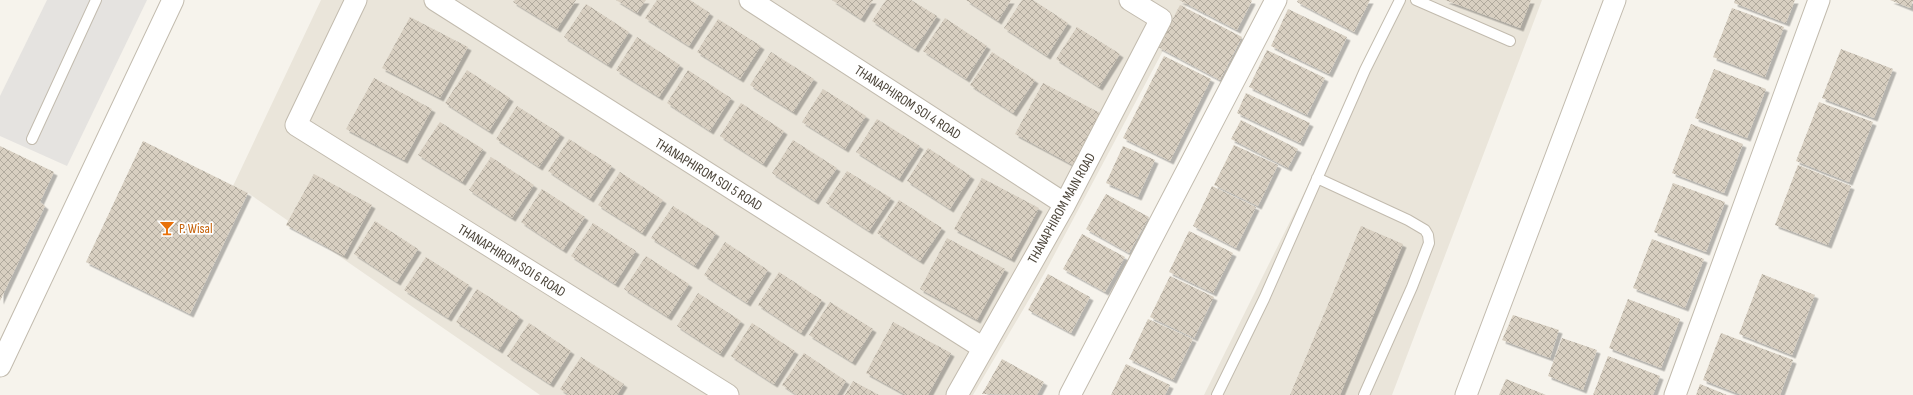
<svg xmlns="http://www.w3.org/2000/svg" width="1913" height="395" font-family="'Sofia Sans Condensed',sans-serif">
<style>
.residential{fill:#eae5da}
.parking{fill:#e5e3e0}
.building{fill:url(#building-cross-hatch);filter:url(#shadow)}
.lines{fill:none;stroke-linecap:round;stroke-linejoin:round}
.lane-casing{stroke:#c2bbae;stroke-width:12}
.street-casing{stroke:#c2bbae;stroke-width:23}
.lane{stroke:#fff;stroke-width:10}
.street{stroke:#fff;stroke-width:21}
.labels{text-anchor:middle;stroke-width:3.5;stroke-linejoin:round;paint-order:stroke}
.street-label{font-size:14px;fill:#4b4439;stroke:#fff}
.food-label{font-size:14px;fill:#c56008;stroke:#fff;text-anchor:start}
</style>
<defs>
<pattern id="building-cross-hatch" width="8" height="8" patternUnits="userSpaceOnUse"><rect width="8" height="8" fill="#d8cfc1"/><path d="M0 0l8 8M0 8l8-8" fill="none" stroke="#b1aa9e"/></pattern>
<filter id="shadow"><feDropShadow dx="3.5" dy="3.5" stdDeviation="0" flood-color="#0004"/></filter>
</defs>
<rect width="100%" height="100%" fill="#f6f3ec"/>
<!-- residential -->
<path class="residential" d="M321,0H1190L1044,274L973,395H540L248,193L233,186Z
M1394,0H1542L1392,395H1204L1378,44Z"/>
<!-- parking -->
<path class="parking" d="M47,0H147L67,166L0,136V96Z"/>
<!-- building -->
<path class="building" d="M515,0H576L557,29L513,2Z
M616,0H646L637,13Z
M657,0H690L710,13L689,46L645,18Z
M832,0H873L861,19Z
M886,0H911L937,16L915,49L872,21Z
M966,0H1011L998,21Z
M1022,0H1033L1068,23L1047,56L1004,28Z
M1179,0H1251L1252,1L1237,30Z
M1298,0H1370L1354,32L1297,2Z
M1445,0H1531L1520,28Z
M1735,0H1795L1786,23L1734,3Z
M1890,0H1913V1L1910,8Z
M586,4L629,32L608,65L564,37Z
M1180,5L1242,37L1220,80L1158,47Z
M1732,8L1784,27L1765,77L1713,57Z
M1288,9L1347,37L1329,74L1271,46Z
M410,17L468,47L440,98L382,68Z
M945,18L987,46L966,79L923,51Z
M718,19L761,46L740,79L697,52Z
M1077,27L1120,54L1099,87L1056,59Z
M637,37L680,65L659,97L616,70Z
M1841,49L1893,69L1874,118L1822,98Z
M1267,50L1325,78L1307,115L1249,87Z
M771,52L814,79L793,112L750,85Z
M992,52L1035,80L1013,113L970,85Z
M1164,56L1211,79L1170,161L1123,138Z
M1714,69L1766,89L1747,138L1695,118Z
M467,70L510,98L489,131L445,103Z
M688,70L731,98L710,131L667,103Z
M374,78L432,109L404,160L346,129Z
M1043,83L1100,113L1073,165L1015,134Z
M823,89L866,116L845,149L802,122Z
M1246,93L1310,123L1300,143L1237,113Z
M1819,102L1873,122L1849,182L1796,161Z
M741,103L784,131L763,164L720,136Z
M517,106L561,134L539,167L496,139Z
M877,119L920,146L899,179L856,152Z
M1241,120L1298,149L1288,168L1231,139Z
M440,122L483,149L462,182L418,155Z
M1691,124L1743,144L1724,193L1672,173Z
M569,139L612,166L590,199L548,171Z
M793,140L837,168L815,201L772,173Z
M143,141L248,193L190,314L86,262Z
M1234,145L1278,165L1258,206L1214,185Z
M0,146L54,172L40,202L45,206L0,301Z
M1123,146L1155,160L1138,197L1106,183Z
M928,148L971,176L950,209L907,181Z
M491,157L534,185L512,218L469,190Z
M1798,165L1851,186L1828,245L1775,225Z
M847,171L891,198L869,231L826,203Z
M620,172L663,200L642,233L598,205Z
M314,174L372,205L344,256L286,225Z
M982,178L1039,208L1011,259L954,229Z
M1673,183L1725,202L1706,252L1654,232Z
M1212,186L1256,207L1236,248L1193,226Z
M542,189L585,217L563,250L521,222Z
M1106,194L1149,217L1129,253L1086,229Z
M899,200L942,228L920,261L877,233Z
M673,206L716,233L695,266L651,238Z
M375,221L418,249L397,282L354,254Z
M593,223L636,251L615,284L571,256Z
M1361,226L1403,244L1340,395H1290Z
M1189,231L1233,253L1213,293L1169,272Z
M1082,234L1125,257L1105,292L1063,269Z
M947,238L1005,269L977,320L920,289Z
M1652,239L1704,259L1685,308L1633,288Z
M725,242L768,270L747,303L704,275Z
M646,256L689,284L668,317L624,289Z
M426,257L469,285L448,318L404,290Z
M779,272L822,300L801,333L758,305Z
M1048,274L1090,297L1071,333L1028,310Z
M1762,274L1815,295L1792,355L1739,334Z
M1170,276L1214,297L1194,338L1150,317Z
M477,289L520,317L499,350L456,322Z
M698,293L741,321L720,354L677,326Z
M1628,299L1680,319L1661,368L1609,348Z
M830,302L873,329L852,362L809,335Z
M1513,315L1559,330L1550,358L1502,340Z
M1148,319L1193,339L1173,380L1129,359Z
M893,322L951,353L928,395H906L866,373Z
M529,323L571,351L550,384L507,356Z
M752,323L795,351L774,384L731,356Z
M1721,333L1793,360L1780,395H1742L1703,380Z
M1562,338L1597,350L1583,390L1548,376Z
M804,353L846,381L837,395H797L782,385Z
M1608,356L1660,376L1653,395H1593Z
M581,357L624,384L617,395H569L560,389Z
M1002,359L1044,382L1037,395L982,394Z
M1126,364L1170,385L1165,395H1111Z
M1506,379L1546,395H1499Z
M853,381L879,395H845Z
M1700,384L1727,395H1696Z"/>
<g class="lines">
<!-- lane casing -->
<g class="lane-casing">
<path id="lane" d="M1416,0L1510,41
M32,139L96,0
M1317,178L1408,220L1425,230L1428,235L1429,243L1412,287L1364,395
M1217,395L1264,299L1365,70L1400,0"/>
</g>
<!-- street casing -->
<g class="street-casing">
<path id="street" d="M356,0L296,125L728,395
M435,0L983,348
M750,0L1065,204
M0,366L173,0
M957,395L1065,204L1161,19L1130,0
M1070,395L1276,0
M1466,395L1615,0
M1675,395L1819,0"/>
</g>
<!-- lane -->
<use href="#lane" class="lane"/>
<!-- street -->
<use href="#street" class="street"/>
</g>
<!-- icons -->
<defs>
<g id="bar-bare" transform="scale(1.2)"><path d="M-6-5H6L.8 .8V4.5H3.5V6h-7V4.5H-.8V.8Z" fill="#e8710a" stroke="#fff" stroke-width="2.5" paint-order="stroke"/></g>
</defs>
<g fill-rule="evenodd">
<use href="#bar-bare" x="167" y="228"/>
</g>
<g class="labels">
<!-- street labels -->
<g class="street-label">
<text transform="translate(908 102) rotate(33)" y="5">THANAPHIROM SOI 4 ROAD</text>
<text transform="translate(709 174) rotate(32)" y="5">THANAPHIROM SOI 5 ROAD</text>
<text transform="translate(1061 208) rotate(-61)" y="5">THANAPHIROM MAIN ROAD</text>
<text transform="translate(512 260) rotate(32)" y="5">THANAPHIROM SOI 6 ROAD</text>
</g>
<!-- food labels -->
<g class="food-label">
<text x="179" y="233">P. Wisal</text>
</g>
</g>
</svg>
